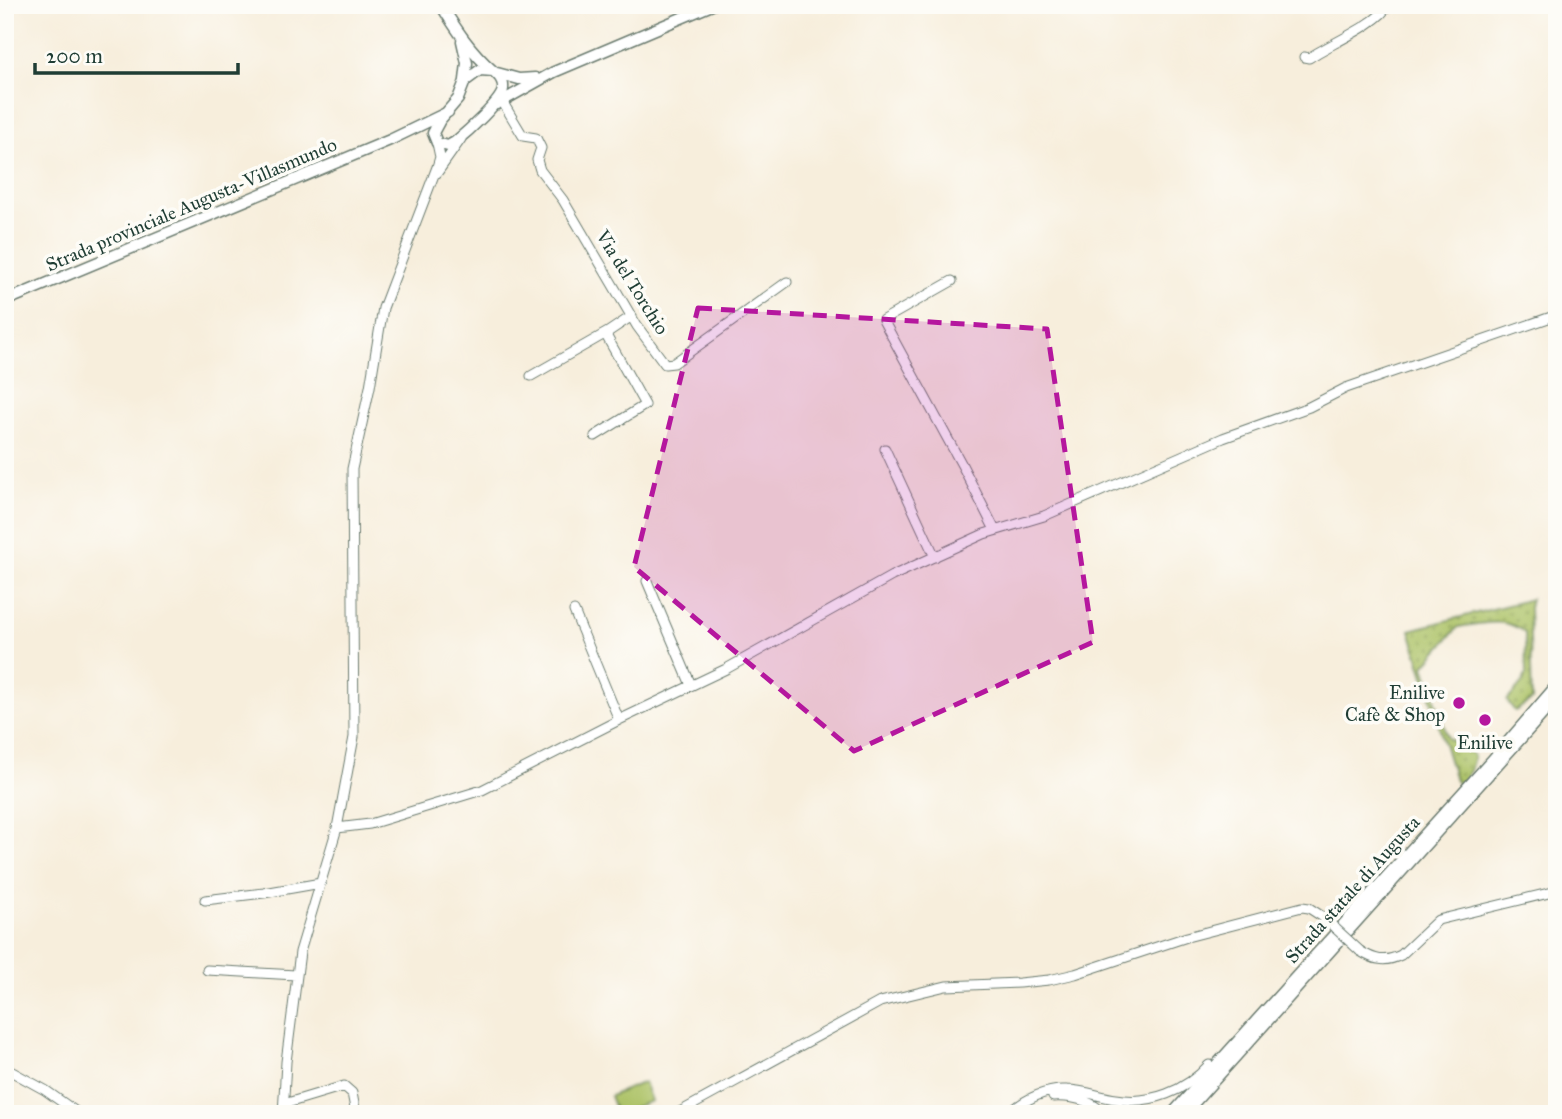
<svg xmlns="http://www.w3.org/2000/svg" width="1562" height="1119" font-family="'IM FELL Great Primer',serif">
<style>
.grass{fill:url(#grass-dots);stroke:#66804e;stroke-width:2}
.park{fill:#adc367;stroke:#66804e;stroke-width:2}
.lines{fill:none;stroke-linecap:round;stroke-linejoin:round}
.minor-casing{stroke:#6b7b6f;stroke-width:11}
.major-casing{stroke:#6b7b6f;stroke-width:13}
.minor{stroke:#fff;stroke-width:9}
.major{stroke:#fff;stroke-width:10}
.minor-bridge-casing{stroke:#6b7b6f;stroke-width:11;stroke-linecap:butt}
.minor-bridge{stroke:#fff;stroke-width:9}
.marked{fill:#b5179e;fill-opacity:0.2;stroke:#b5179e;stroke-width:5;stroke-dasharray:14 9;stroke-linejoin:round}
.poi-dot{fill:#b5179e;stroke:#fdfcf7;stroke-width:2.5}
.labels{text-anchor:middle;stroke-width:7;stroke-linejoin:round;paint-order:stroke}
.street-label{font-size:19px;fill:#1f3d34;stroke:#fdfcf7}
.poi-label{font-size:19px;fill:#1f3d34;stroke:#fdfcf7;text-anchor:end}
</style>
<defs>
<pattern id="grass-dots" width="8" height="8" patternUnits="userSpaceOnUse" patternTransform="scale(1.75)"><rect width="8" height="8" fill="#adc367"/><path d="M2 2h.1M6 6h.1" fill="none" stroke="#8ca056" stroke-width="1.8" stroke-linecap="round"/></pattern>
</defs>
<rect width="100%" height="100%" fill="#fdfcf7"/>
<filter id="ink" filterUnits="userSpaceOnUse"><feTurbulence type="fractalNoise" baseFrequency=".0143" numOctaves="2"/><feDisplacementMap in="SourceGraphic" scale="14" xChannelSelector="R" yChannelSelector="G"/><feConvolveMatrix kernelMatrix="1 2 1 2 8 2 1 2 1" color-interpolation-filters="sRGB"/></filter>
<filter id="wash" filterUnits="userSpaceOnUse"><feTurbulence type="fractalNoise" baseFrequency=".00686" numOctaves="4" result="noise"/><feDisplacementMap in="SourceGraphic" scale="28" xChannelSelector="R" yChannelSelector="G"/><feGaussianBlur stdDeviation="1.57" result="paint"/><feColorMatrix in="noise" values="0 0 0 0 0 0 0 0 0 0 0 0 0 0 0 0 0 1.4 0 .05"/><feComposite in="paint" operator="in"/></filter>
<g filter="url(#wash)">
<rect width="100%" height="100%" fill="#f7eedc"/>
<!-- grass -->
<path class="grass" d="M1531,599L1529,608L1532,700L1515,711L1507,701L1523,682L1526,674L1525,633C1506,616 1481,624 1458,627L1424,666L1448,738L1470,751L1474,757L1470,771L1459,785L1455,780L1410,630Z"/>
<!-- park -->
<path class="park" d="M644,1082L651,1101L617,1114L610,1096Z"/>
</g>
<g filter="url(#ink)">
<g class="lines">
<!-- minor casing -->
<g class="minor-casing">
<path id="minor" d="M1304,57L1309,58C1328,45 1380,23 1388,5
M502,101L523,136L536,138L541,148L537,160L540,170L563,200L637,326L665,364L674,363L787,282
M437,173L461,139
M952,281L883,320L963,467L995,530
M531,376L608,332
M595,436L645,405L607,337L608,332L632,316
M885,449L935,557
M647,581L691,685
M574,611L619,720
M337,828L370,824L482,790L619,720L726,669L892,576L984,534L1044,516L1223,438L1309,407L1346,388L1557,315
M205,900L264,893L321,883
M1360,951C1374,960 1385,963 1401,955L1438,920L1557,891
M207,970L296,975
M5,1068L45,1090L79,1114
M1053,1097C1072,1096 1090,1099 1104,1114
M284,1104L344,1086L352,1093L356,1114
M283,1114L286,1062L300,952L337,828L354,737L352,469L370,387L383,308L437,167L440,157L437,143
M676,1114L880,1002L946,986L1019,983L1049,980L1075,974L1187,937L1302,907L1309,908L1323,917
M1008,1114C1025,1099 1045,1089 1067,1090C1084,1090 1100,1097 1116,1099C1150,1105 1186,1091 1209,1065"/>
</g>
<!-- major casing -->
<g class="major-casing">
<path id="major" d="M441,5C456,29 471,52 492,70C498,75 504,80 503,89C502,101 466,133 455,142L448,146L437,143L433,133L440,120L458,99L465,81L480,70L493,71
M462,41L467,63L465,80
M497,73L519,79L535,78
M497,104L554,72L712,5
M5,301L390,140L448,112
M1172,1114L1493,759L1557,685
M1184,1114L1557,698"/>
</g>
<!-- minor -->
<use href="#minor" class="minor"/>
<!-- major -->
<use href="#major" class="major"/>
<!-- minor-bridge casing -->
<g class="minor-bridge-casing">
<path id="minor-bridge" d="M1323,917L1360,951"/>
</g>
<!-- minor-bridge -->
<use href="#minor-bridge" class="minor-bridge"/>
</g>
</g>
<!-- marked area -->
<path class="marked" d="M698,308L1047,329L1093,642L854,751L634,567Z"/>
<!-- markers -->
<g class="poi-dot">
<circle cx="1459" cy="703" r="7"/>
<circle cx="1485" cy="720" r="7"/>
</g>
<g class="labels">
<!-- street labels -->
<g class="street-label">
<text transform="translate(191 204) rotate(-23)" y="7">Strada provinciale Augusta-Villasmundo</text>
<text transform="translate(633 282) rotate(58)" y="7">Via del Torchio</text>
<text transform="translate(1352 889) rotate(-48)" y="7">Strada statale di Augusta</text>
</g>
<!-- poi labels -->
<g class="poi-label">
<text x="1445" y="699">Enilive<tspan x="1445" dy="22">Cafè &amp; Shop</tspan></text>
<text x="1485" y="749" text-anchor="middle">Enilive</text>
</g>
</g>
<!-- margin -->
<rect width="1562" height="1119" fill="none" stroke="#fdfcf7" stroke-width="28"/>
<!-- scale -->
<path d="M35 63v10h203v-10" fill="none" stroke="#1f3d34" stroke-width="3.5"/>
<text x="46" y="63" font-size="21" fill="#1f3d34" stroke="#fdfcf7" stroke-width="5" paint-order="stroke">200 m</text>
</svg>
